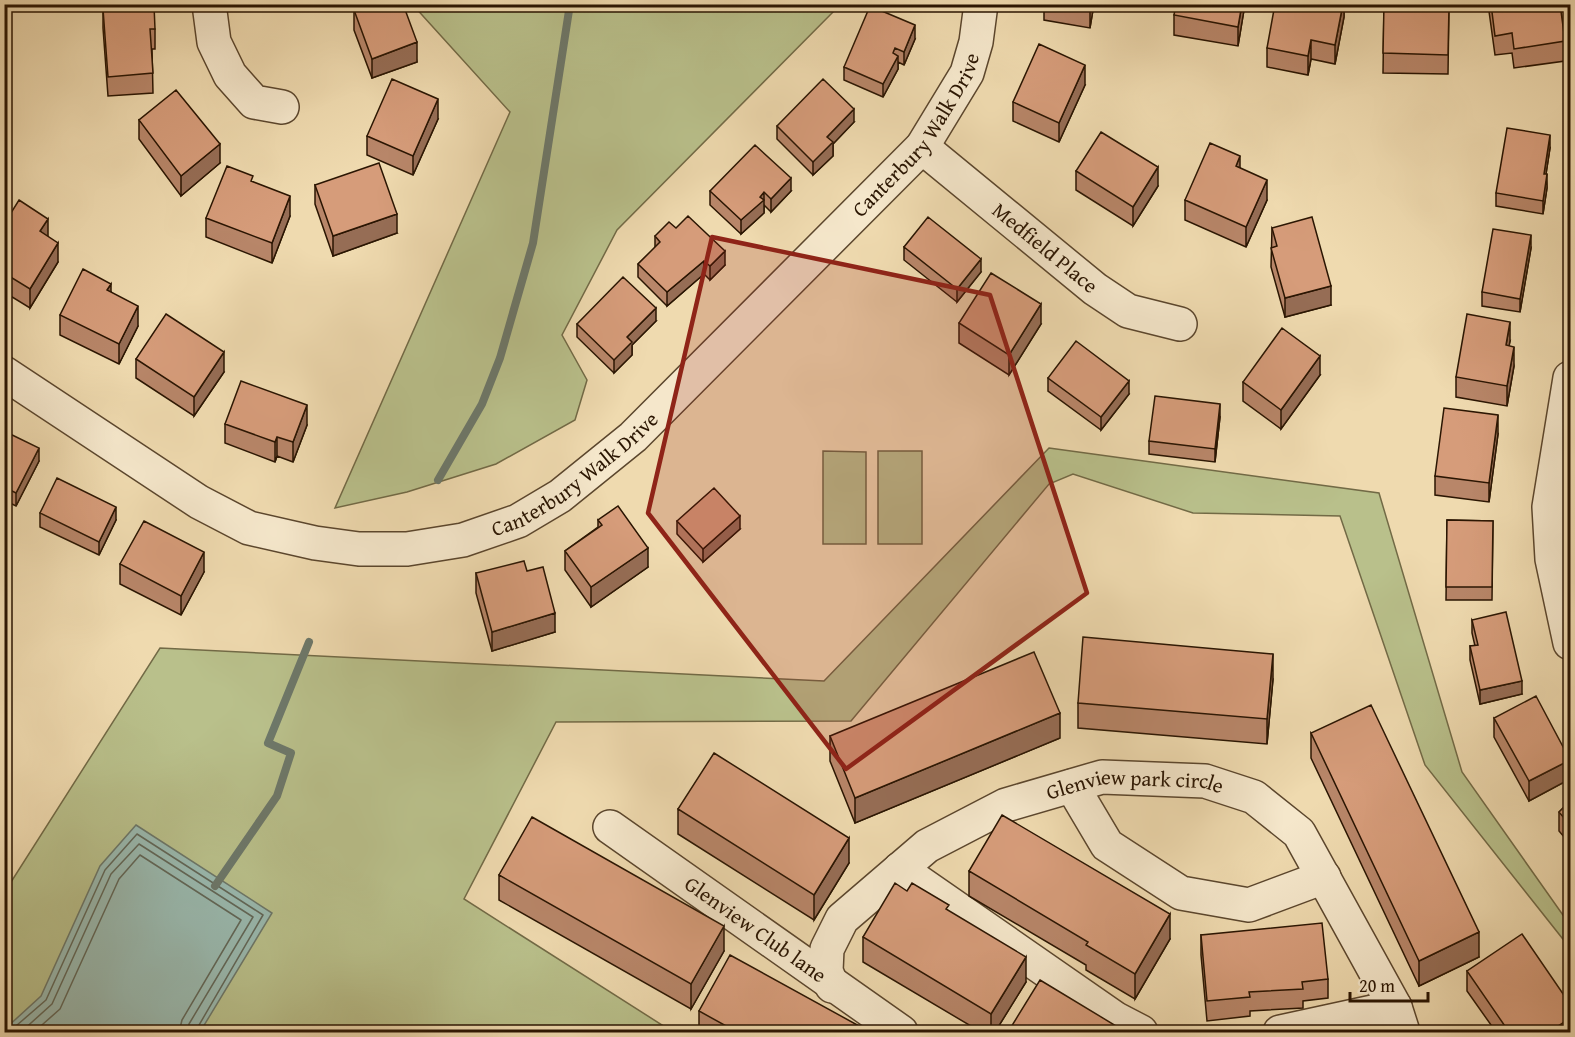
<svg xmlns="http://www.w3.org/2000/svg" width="1575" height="1037" font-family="'Gentium Book Plus',serif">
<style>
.green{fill:#b9c08b;stroke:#726a46;stroke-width:1.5}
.water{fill:#9abab0;stroke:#6d786a;stroke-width:1.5}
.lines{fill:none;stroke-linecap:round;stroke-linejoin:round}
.shore{stroke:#626859;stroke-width:1.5}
.stream{stroke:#6d786a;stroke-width:8}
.minor-casing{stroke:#5b462d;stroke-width:36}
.minor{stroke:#f5e7cb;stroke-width:33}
.wall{fill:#b88669;stroke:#2a1502;stroke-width:1.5}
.shaded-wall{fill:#966d55;stroke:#2a1502;stroke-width:1.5}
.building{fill:#d69c7a;stroke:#2a1502;stroke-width:1.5}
.marked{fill:#8f2418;fill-opacity:0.2;stroke:#8f2418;stroke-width:4.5;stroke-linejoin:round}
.labels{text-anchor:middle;stroke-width:5;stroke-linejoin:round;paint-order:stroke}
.street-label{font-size:21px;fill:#2a1502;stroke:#f5e7cb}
</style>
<rect width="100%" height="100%" fill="#efdaaf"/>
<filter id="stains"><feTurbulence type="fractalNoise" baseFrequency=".00333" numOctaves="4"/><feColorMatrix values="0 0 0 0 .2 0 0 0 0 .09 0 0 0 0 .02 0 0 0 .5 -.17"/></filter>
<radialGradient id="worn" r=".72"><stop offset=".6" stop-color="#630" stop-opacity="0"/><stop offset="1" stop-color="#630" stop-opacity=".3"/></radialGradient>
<!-- green -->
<path class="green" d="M413,5L838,4V7L617,230L562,335L587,380L575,420L496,464L407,492L335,508L510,112Z
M1049,448L1379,493L1462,772L1570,925V948L1425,765L1340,516L1193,513L1073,474L1049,484L851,721L556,722L464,899L673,1032H5L4,893L160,648L824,681Z
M823,451L866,452V544H823Z
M878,451H922V544H878Z"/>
<!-- water -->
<path class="water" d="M136,825L272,913L200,1032H5V1029L41,996L100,866Z"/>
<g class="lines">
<!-- shore -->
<path class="shore" d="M9,1032L46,1000L105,870L137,834L263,915L195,1032
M21,1032L52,1004L111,874L139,844L253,917L189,1024L188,1032
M34,1032L60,1009L119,879L140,855L241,920L182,1020L179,1032"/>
<!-- stream -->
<path class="stream" d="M438,480L482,404L500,358L533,243L570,4
M215,886L277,796L291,753L268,743L309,642"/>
<!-- minor casing -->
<g class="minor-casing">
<g id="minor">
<path d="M209,4L214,42L230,75L254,102L282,107"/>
<path id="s1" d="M922,147L1095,289L1128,311L1180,324"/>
<path id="s2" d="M4,373L199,502L249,528L315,543L359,549H407L463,540L518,521L560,496L633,437L922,147L967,73L976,42L981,4"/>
<path d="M1570,378L1549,507L1552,559L1570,643"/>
<path d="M1072,786L1107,845L1181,893L1249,905L1324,877"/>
<path id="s3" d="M610,827L901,1032"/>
<path d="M900,869L1116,1019L1141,1032"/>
<path id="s4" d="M832,986L826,971L827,949L842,919L927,846L1006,805L1102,777L1205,781L1254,797L1299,833L1395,1007L1403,1032"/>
<path d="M1280,1032L1395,1007"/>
</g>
</g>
<!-- minor -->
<use href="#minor" class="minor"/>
</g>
<!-- wall -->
<path class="wall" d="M355,4H403L417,62L372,78L354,30V10H355Z
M1044,4H1094L1090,28L1044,20Z
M1245,4L1238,46L1174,35V15Z
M1344,4V17L1335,64L1311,59L1308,75L1267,67V48Z
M1384,4L1449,6L1448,74L1383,73Z
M1488,4H1560L1565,41V61L1514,68L1512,53L1495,55Z
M103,9L155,29V49H152L153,93L108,96L103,28Z
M915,39L904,65L898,62V69L883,97L844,80V67Z
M1085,85L1059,142L1013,121V102Z
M438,119L413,175L367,155V136Z
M139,120L220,163L181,196L139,139Z
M854,122L833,144V156L813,175L777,139V126Z
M1550,148L1546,174L1547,188L1543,214L1496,206V193Z
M1240,168L1267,200L1246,247L1185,220V200Z
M1076,171L1158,186L1133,226L1076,190Z
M253,182L290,216L272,263L206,237V218Z
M315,185L397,233L333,256L315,204Z
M710,191H791L771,212L764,205V213L741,234L710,205Z
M4,224L58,262L30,308L4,292Z
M676,228L725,265L710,280L704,274L667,306L638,277V264L655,248V236Z
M1272,228L1331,305L1285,317L1271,267Z
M904,247L981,272L957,302L904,260Z
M1531,248L1520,312L1482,306V292Z
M111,292L138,326L119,364L60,335V315Z
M656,321L632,345V355L614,373L577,337V324Z
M959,323L1041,324L1009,375L959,343Z
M1510,341L1509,345L1514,366L1507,406L1456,397V377Z
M136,359L224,372L194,416L136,378Z
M1320,375L1281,429L1243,401V382Z
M1048,378L1129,394L1101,430L1048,391Z
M1220,417L1215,462L1149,454V441Z
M225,424L307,425L293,462L277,456L275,462L225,443Z
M4,431L39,461L16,506L4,500Z
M1498,434L1489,502L1435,495V476Z
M40,513L116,520L99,555L40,527Z
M598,520L648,567L591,607L565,570V551L598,527Z
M1447,520L1493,521L1492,600H1446Z
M677,521L740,529L703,562L677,534Z
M120,564L204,572L181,615L120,584Z
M527,571L555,632L492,651L476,593V573Z
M1472,620L1522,694L1480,704L1470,660V646H1475L1472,633Z
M1273,679L1267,744L1078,728V703Z
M4,710L7,724V737L4,738Z
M1494,718L1570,779L1529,801L1494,737Z
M1311,733L1479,957L1419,986L1311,758Z
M830,736L1060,738L855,823L830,761Z
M1570,801V844L1559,831V812Z
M678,809L849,863L814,920L678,834Z
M969,871L1170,939L1135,999L1086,970V965L969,896Z
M499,875L724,951L691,1009L499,900Z
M907,891L1026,982L995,1032H981L863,962V937Z
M1201,935L1328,979V998L1303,1001V1008L1250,1011V1016L1207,1021L1201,955Z
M1467,971L1570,1032H1496L1467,991Z
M699,1011L870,1032H699Z"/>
<!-- shaded-wall -->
<path class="shaded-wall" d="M1091,4H1094L1090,28V8Z
M1242,4H1245L1238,46V27Z
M1343,4H1344V17L1335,64V45Z
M915,25V39L904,65V52Z
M1311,40V59L1308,75V56Z
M417,42V62L372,78V59Z
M898,56V69L883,97V84Z
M1085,65V85L1059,142V123Z
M438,99V119L413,175V156Z
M854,109V122L833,144V156L813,175V162L827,137Z
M1550,135V148L1544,187V174Z
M220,144V163L181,196V176Z
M1240,156V176L1236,166Z
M1158,167V186L1133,226V207Z
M1547,174V188L1543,214V201Z
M791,178V191L771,212V199Z
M1267,180V200L1246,247V227Z
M764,192V213L741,234V220Z
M290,196V216L272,263V243Z
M397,214V233L333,256V236Z
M48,219V238L40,231Z
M1531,235V248L1520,312V299Z
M58,243V262L30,308V289Z
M725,251V265L710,280V266Z
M981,259V272L957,302V289Z
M704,261V274L667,306V292Z
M111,284V303L107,290Z
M1331,286V305L1285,317V298Z
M1041,304V324L1009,375V355Z
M138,306V326L119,364V344Z
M656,308V321L632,345V355L614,373V360L627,337Z
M1510,322V341L1506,364V345Z
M1514,347V366L1507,406V386Z
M224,352V372L194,416V397Z
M1320,356V375L1281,429V410Z
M1129,381V394L1101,430V417Z
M1220,404V417L1215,462V449Z
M307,405V425L293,462V442Z
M1498,415V434L1489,502V483Z
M277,437V456L275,462V442Z
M39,448V461L16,506V493Z
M116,507V520L99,555V542Z
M740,516V529L703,562V549Z
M648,548V567L591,607V587Z
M204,552V572L181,615V596Z
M555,613V632L492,651V632Z
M1273,654V679L1267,744V719Z
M1522,681V694L1480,704V690Z
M1060,713V738L855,823V798Z
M1570,760V779L1529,801V781Z
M849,838V863L814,920V895Z
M1170,914V939L1135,999V974Z
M724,926V951L691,1009V984Z
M1479,932V957L1419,986V961Z
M1026,957V982L995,1032H991V1014Z
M1570,1018V1032H1549Z"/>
<!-- building -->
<path class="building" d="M359,4H403L417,42L372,59L354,10L360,8Z
M1067,4H1091L1090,8Z
M1176,4H1242L1238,27L1174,15Z
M1275,4H1343L1335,45L1311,40L1308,56L1267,48Z
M1384,4L1449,6L1448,55L1383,53Z
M1491,4H1560L1565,41L1514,49L1512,33L1495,36Z
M154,5L155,29H150L153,73L108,77L103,9Z
M870,6L915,25L904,52L895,48L893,53L898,56L883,84L844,67Z
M1039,44L1085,65L1059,123L1013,102Z
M392,79L438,99L413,156L367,136Z
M823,79L854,109L827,137L833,142L813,162L777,126Z
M176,90L220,144L181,176L139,120Z
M1507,128L1550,135L1544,174H1547L1543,201L1496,193Z
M1101,132L1158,167L1133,207L1076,171Z
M1210,143L1240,156L1236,166L1267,180L1246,227L1185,200Z
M755,145L791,178L771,199L764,192L760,197L764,200L741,220L710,191Z
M379,163L397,214L333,236L315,185Z
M227,166L253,176L251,181L290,196L272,243L206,218Z
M19,200L48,219L40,231L58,243L30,289L4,273V224Z
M688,216L725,251L710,266L704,261L667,292L638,264L660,242L655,236L669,222L676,228Z
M928,217L981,259L957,289L904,247Z
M1312,217L1331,286L1285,298L1271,248L1277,246L1272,228Z
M1493,229L1531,235L1520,299L1482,292Z
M83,269L111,284L107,290L138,306L119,344L60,315Z
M991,273L1041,304L1009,355L959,323Z
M623,277L656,308L627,337L632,342L614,360L577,324Z
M166,314L224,352L194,397L136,359Z
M1467,314L1510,322L1506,345L1514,347L1507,386L1456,377Z
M1282,328L1320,356L1281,410L1243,382Z
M1076,341L1129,381L1101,417L1048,378Z
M241,381L307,405L293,442L277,437L275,442L225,424Z
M1155,396L1220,404L1215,449L1149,441Z
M1444,408L1498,415L1489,483L1435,476Z
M4,431L39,448L16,493L4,487Z
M57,478L116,507L99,542L40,513Z
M714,488L740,516L703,549L677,521Z
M618,506L648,548L591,587L565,551L602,525L598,520Z
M1447,520L1493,521L1492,587H1446Z
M144,521L204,552L181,596L120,564Z
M524,561L527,571L543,567L555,613L492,632L476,573Z
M1506,612L1522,681L1480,690L1470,646L1478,645L1472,620Z
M1083,637L1273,654L1267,719L1078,703Z
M1034,652L1060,713L855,798L830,736Z
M1536,696L1570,760L1529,781L1494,718Z
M1371,705L1479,932L1419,961L1311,733Z
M4,710L7,724H4Z
M714,753L849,838L814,895L678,809Z
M1570,801V825L1559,812Z
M1002,815L1170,914L1135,974L1086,945L1088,942L969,871Z
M532,817L724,926L691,984L499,875Z
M895,883L907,891L912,883L949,905L946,909L1026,957L991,1014L863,937Z
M1322,923L1328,979L1302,982L1303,989L1249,992L1250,997L1207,1001L1201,935Z
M1522,934L1570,1004V1018L1549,1032H1509L1467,971Z
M730,955L870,1032H737L699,1011Z
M1040,980L1126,1032H1008Z"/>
<!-- marked area -->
<path class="marked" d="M712,237L990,295L1087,593L846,769L648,513Z"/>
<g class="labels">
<!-- street labels -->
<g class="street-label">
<text dy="7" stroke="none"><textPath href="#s2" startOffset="1124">Canterbury Walk Drive</textPath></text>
<text dy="7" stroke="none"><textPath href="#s1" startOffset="159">Medfield Place</textPath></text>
<text dy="7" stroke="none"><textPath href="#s2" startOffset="638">Canterbury Walk Drive</textPath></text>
<text dy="7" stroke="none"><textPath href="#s4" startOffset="405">Glenview park circle</textPath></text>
<text dy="7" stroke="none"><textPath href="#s3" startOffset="178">Glenview Club lane</textPath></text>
</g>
</g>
<!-- margin -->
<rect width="1575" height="1037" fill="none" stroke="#efdaaf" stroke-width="24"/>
<rect x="6" y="6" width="1563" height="1025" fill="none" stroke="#2a1502" stroke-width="3"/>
<rect x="12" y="12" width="1551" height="1013" fill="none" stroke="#2a1502" stroke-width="1.5"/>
<!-- scale -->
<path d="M1350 992v9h78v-9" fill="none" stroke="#2a1502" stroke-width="3"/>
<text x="1359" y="992" font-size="18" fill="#2a1502" stroke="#f5e7cb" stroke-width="4.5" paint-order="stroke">20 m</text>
<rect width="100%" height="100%" filter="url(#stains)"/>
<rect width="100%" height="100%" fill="url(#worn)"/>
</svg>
